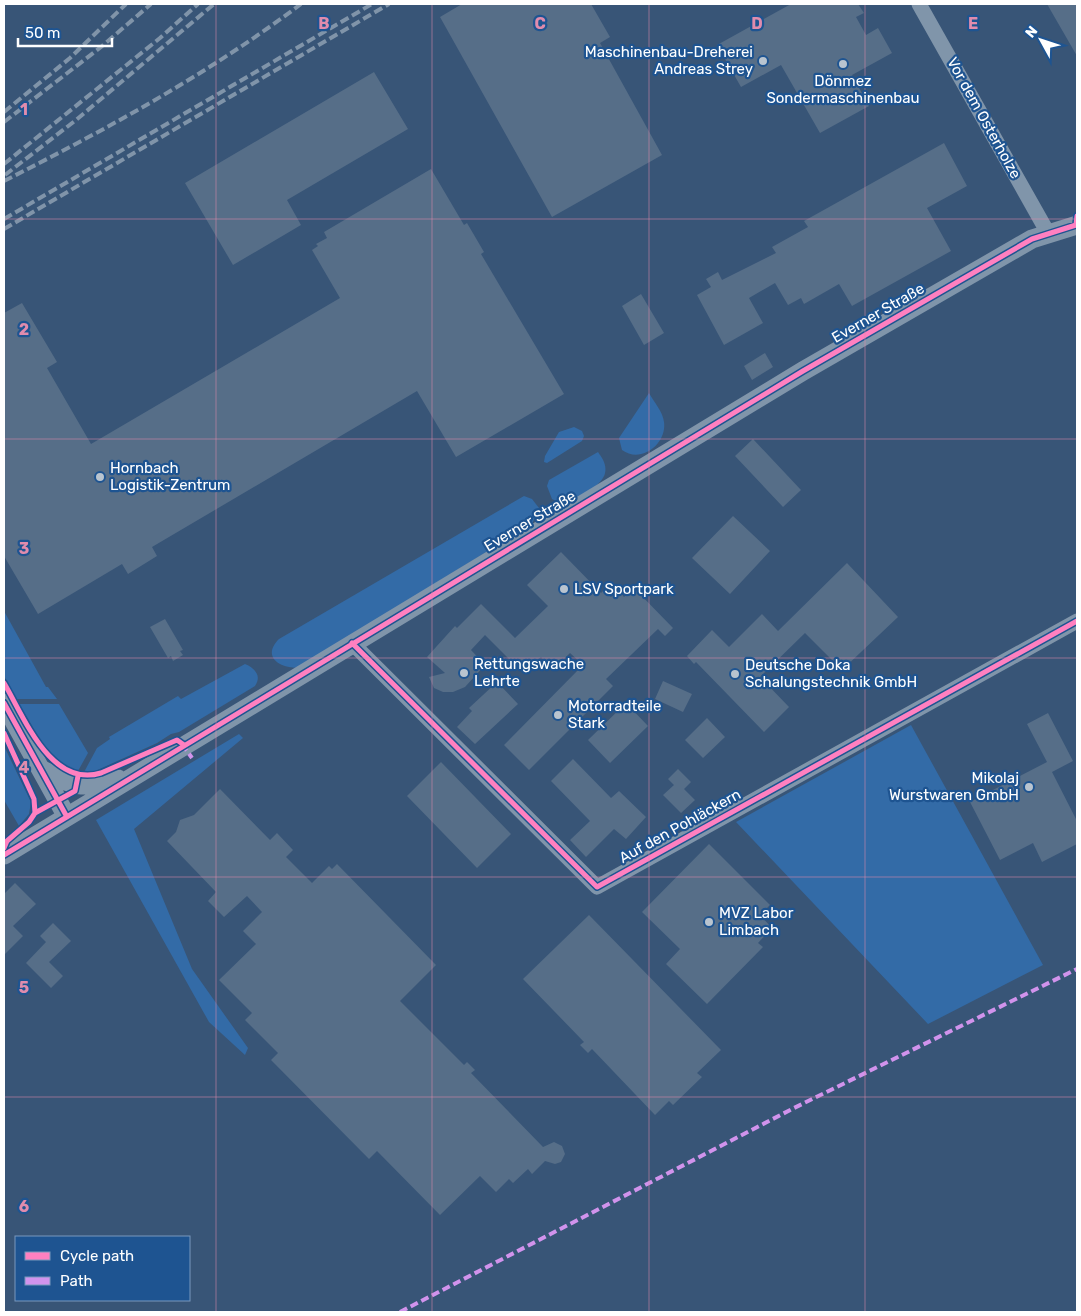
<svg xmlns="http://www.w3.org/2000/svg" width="1081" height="1316" font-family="Rubik,sans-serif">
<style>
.green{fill:#336ba7}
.building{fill:#566e88}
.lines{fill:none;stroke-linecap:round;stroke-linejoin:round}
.minor{stroke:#8095aa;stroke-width:15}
.tertiary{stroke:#8095aa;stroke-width:19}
.rail{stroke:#8094a9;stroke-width:4;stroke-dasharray:9 4;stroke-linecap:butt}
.quiet{stroke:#d193ec;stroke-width:4;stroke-dasharray:8 4;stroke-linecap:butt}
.cycleway-casing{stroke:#1e5491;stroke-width:8}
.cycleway{stroke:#ff80c0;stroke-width:5}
.grid{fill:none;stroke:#e08cad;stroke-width:1;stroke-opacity:0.55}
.poi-dot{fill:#b9c4cf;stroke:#1e5491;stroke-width:2}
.labels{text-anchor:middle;stroke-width:4.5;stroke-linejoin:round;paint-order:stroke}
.poi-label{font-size:15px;fill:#fff;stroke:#1e5491;text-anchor:start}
.street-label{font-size:15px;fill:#fff;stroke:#1e5491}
.grid-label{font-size:16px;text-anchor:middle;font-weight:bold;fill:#e08cad;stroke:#1e5491;stroke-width:4.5;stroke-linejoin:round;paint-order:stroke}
</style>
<rect width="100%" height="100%" fill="#385577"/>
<!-- green -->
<path class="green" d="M649,393C654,402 663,412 664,422C667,444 641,464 622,450L619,438Z
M574,427L582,431L584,436L582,441L547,463L544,462L545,456L559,432Z
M598,452C602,458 607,464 605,473C604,483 577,502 567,503C561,503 556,501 552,499L547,486L549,480Z
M524,496L532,499L539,508L532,524L298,668C278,668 262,656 279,639Z
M4,611L46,687H48L57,699H17L4,676Z
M245,664C255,668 262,676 255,686L179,732L171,734L157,743L91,773L83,774L97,748L110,739L109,737L178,696L181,699Z
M19,704H59L88,753L78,771C48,762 35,729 19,704Z
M911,725L1043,965L928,1024L736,822Z
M239,734L243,738L134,829L192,969L248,1048L245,1055L209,1022L96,820Z
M4,746L31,802L29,814L19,826L4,800Z"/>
<!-- building -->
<path class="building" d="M462,4H591L610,37L600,43L662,155L552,217L440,17Z
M791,4H858L864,13L856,17L866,35L878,28L892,53L852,75L869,106L820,133L781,65L741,87L717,45Z
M1047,4H1077V56Z
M374,72L408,129L287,200L301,225L233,265L185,183Z
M944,143L967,186L927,208L951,251L852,306L839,284L804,304L801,298L788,305L775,283L749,298L763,323L724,345L697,295L711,287L706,279L718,272L722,280L776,253L772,247L808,227L804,221Z
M431,169L464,225L467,223L484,252L481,254L564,394L456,457L417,391L152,547L157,556L128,574L122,564L38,614L4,556V313L22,303L57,362L47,368L91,444L340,298L312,250L318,246L316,244L327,238L324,232Z
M641,294L664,333L644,345L622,306Z
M765,353L773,367L752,380L744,366Z
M753,439L801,490L783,507L735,456Z
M733,516L770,551L730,594L692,558Z
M561,552L601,593L604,590L611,597L618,590L624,597L634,588L673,628L665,636L658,629L606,679L613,686L529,770L504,745L583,665L570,653L553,670L541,657L524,674L485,635L471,650L485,665L465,687L453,692H443L434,688L429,677L445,673L427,657L455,626L457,628L481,604L515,638L548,606L527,585Z
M847,563L898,617L842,670L805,633L760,677L789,707L764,732L696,662L694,664L687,656L712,630L729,647L762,614L778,631Z
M165,619L183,650L180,651L183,655L173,661L171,656L168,658L150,627Z
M663,681L692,694L683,712L655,699Z
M497,682L518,704L475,744L457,727L472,711L469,708Z
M626,703L648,726L610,763L588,740Z
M1048,713L1073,761L1052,772L1077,821V844L1042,862L1033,843L1000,860L970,802L1047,762L1027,724Z
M707,718L725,737L703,758L685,740Z
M573,759L611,798L619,791L646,817L626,839L614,829L586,857L570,840L590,821L551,781Z
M441,762L511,834L477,868L407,796Z
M678,769L691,782L684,789L695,800L681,813L663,795L674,785L668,779Z
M220,789L270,840L277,833L293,850L286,857L312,883L329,866L332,869L337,864L436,965L400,1001L464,1065L467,1062L475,1070L471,1073L543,1147L554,1142L562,1146L565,1154L561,1162L555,1164L545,1161L532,1174L528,1169L513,1183L509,1179L496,1192L480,1176L440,1215L377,1151L369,1159L271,1060L278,1053L245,1020L252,1013L219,980L256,944L243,931L262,912L247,896L224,917L208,901L216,892L167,841L176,832L180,820L194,815Z
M709,844L770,905L760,915L772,928L758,943L763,947L707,1004L666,964L680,949L642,912Z
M15,883L36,904L13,926L23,936L4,955V894Z
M589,915L721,1050L697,1073L702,1077L673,1105L669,1101L655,1115L592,1049L588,1053L580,1045L584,1042L523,979Z
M53,923L71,941L49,962L63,976L51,988L26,963L46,942L40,936Z"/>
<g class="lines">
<!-- minor -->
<path class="minor" d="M919,4L1048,233
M352,643L597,887L1077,621"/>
<!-- tertiary -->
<path class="tertiary" d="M4,703L67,817
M41,769C74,787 81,789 118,779
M4,855L803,371L1032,239L1077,225"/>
<!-- rail -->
<path class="rail" d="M4,112L70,58L126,4
M4,122L101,47L151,4
M4,164L160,38L198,4
M5,175L76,120L214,4
M4,181C107,129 208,74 301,4
M4,219L372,4
M4,229L389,4"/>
<!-- quiet -->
<path class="quiet" d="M182,744L192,758
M400,1312L794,1108L1077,969"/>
<!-- cycleway casing -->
<g class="cycleway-casing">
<path id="cycleway" d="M352,643L597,887L1077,621
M4,683C25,719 51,788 101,773L177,740L184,745
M4,703L67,817
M4,733L34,799L35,813
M4,848L7,841L29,822L35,813L75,791L78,776
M4,855L803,371L1032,239L1076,225L1077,216"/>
</g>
<!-- cycleway -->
<use href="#cycleway" class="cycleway"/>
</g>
<!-- grid -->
<path class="grid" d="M216,4V1312M432,4V1312M649,4V1312M865,4V1312M4,219H1077M4,439H1077M4,658H1077M4,877H1077M4,1097H1077"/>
<!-- markers -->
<g class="poi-dot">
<circle cx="763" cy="61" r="5"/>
<circle cx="843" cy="64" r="5"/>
<circle cx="100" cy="477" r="5"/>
<circle cx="564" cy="589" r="5"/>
<circle cx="464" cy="673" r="5"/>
<circle cx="735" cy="674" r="5"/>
<circle cx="558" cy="715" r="5"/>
<circle cx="1029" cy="787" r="5"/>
<circle cx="709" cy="922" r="5"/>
</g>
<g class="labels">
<!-- poi labels -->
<g class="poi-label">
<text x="753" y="57" text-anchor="end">Maschinenbau-Dreherei<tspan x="753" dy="17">Andreas Strey</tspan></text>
<text x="843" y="86" text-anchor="middle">Dönmez<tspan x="843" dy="17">Sondermaschinenbau</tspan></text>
<text x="110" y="473">Hornbach<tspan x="110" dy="17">Logistik-Zentrum</tspan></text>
<text x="574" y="594">LSV Sportpark</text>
<text x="474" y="669">Rettungswache<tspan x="474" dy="17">Lehrte</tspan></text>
<text x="745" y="670">Deutsche Doka<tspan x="745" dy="17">Schalungstechnik GmbH</tspan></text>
<text x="568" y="711">Motorradteile<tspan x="568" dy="17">Stark</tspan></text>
<text x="1019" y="783" text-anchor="end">Mikolaj<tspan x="1019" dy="17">Wurstwaren GmbH</tspan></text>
<text x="719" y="918">MVZ Labor<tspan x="719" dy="17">Limbach</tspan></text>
</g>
<!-- street labels -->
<g class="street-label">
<text transform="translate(984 118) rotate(61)" y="5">Vor dem Osterholze</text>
<text transform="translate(878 313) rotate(-30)" y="5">Everner Straße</text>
<text transform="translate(530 521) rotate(-31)" y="5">Everner Straße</text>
<text transform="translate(680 826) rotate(-29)" y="5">Auf den Pohläckern</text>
</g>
</g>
<g class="grid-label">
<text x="324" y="29">B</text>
<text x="540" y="29">C</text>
<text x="757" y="29">D</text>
<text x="973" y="29">E</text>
<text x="24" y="115">1</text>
<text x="24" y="335">2</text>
<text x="24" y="554">3</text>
<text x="24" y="773">4</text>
<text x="24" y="993">5</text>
<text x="24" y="1212">6</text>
</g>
<!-- border -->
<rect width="1081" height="1316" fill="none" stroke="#ffffff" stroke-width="10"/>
<!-- legend -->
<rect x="15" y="1236" width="175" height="65" fill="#1e5491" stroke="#7898bd"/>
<rect x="25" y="1252" width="25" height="8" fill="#ff80c0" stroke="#7898bd"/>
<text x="60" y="1261" font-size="15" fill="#ffffff">Cycle path</text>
<rect x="25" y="1277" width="25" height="8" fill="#d193ec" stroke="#7898bd"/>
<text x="60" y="1286" font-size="15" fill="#ffffff">Path</text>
<!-- north arrow -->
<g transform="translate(1041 40) rotate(310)" stroke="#1e5491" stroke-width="4" paint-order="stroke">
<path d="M0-4L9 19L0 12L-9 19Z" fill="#ffffff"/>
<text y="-8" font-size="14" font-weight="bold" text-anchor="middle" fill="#ffffff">N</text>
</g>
<!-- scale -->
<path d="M18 38v8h94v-8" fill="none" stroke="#ffffff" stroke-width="2.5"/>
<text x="25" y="38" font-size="15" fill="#ffffff" stroke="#1e5491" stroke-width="4" paint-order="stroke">50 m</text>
</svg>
